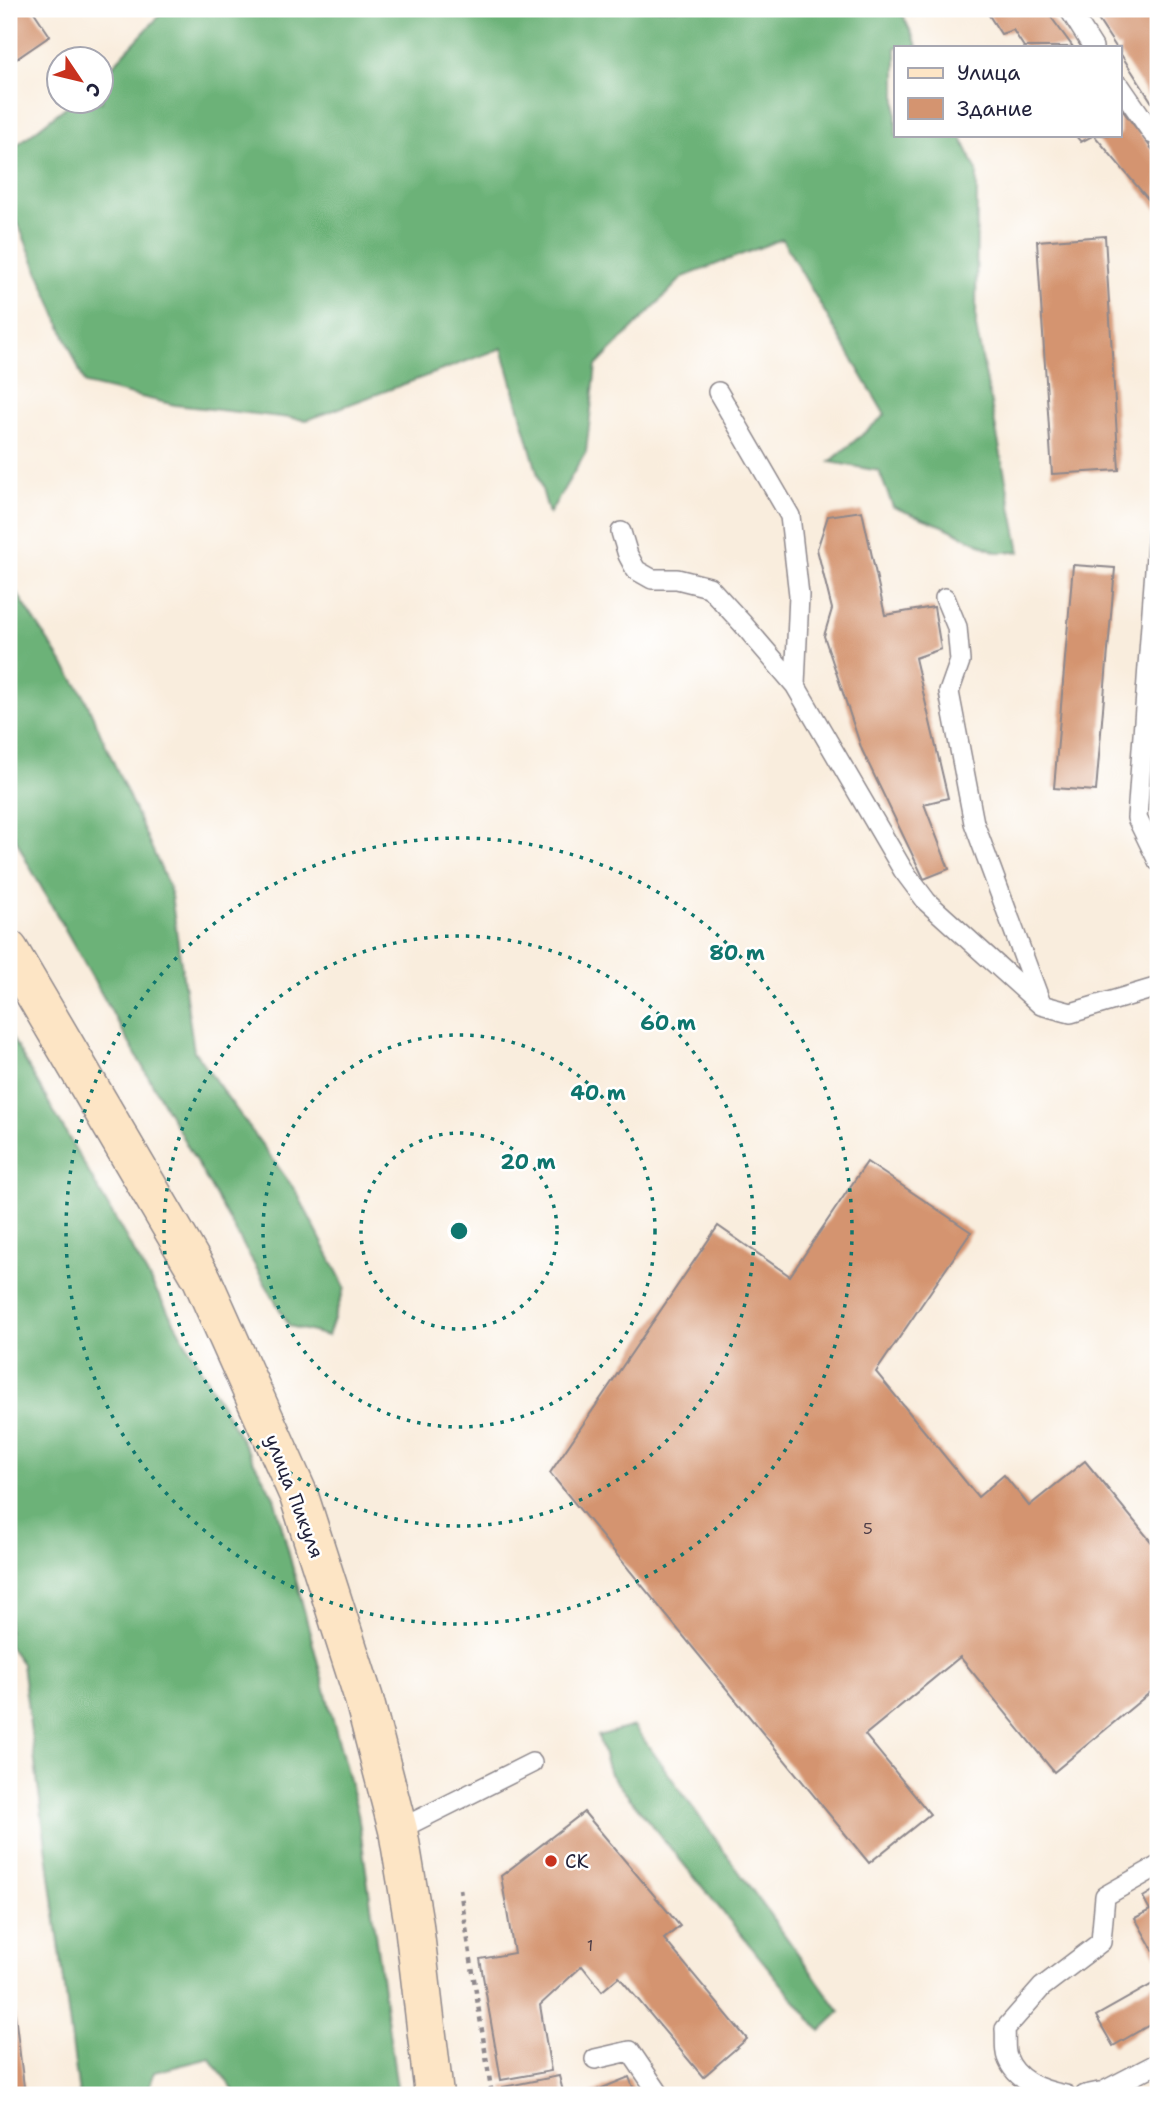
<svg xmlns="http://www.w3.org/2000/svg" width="1167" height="2104" font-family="'Shantell Sans',sans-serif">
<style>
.forest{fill:#6cb278;stroke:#476a5a;stroke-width:2}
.building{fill:#d49470}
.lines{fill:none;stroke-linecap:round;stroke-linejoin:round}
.service-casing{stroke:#8e888c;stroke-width:22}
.secondary-casing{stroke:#8e888c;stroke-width:41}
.path{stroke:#8e888c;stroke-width:4.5;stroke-dasharray:5 5;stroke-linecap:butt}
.service{stroke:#fff;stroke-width:19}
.secondary{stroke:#fde5c5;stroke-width:38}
.ring{fill:none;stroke:#0f766e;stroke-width:3.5;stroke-dasharray:3.5 7}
.poi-dot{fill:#c8321e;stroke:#fff;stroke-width:2.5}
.labels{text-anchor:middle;stroke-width:5;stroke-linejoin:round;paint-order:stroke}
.number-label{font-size:16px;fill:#4e3e48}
.street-label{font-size:19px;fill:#22223b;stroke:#fff}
.poi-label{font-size:19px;fill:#22223b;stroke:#fff;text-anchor:start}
.centre{fill:#0f766e;stroke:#fff;stroke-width:3.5}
.ring-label{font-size:21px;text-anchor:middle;font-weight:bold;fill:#0f766e;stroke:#fff;stroke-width:5;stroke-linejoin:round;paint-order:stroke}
</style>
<rect width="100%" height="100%" fill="#fff"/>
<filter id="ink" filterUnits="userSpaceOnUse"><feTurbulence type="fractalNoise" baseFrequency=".0143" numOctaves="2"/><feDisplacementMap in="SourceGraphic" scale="14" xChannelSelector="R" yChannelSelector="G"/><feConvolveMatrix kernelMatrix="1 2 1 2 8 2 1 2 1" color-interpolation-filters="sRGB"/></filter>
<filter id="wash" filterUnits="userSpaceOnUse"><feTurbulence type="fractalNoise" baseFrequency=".00686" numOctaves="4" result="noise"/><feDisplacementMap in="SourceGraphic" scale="28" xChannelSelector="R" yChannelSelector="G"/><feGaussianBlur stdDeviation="1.57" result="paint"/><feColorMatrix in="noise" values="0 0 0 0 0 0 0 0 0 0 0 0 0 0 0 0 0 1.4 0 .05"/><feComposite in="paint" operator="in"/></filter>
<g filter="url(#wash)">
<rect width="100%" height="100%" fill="#f9eddd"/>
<!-- forest -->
<path class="forest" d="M166,9H900L918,47H896V135H960L977,171L976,327L1020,552H996L943,526L893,507L879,471L830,462L885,415L782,239L683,277L596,366L586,452L549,514L502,348L307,420L175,405L85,384L9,202V161L16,146L72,102H102V77Z
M9,581L83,694L170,889L194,1051L297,1193L345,1287L328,1336L289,1326L26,860L9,824Z
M9,1033L274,1497L358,1814L398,2095H237L210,2058L154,2072L146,2095H79L22,1664L9,1646Z
M634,1726L840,2012L820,2031L610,1774L598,1736Z"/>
<g id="blocks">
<!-- building -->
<path class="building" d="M21,9H32L50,36L9,64V17Z
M985,9H1045L1073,47H1024L1013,30L1001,34Z
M1091,9H1158V105L1155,107L1120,53V47H1116Z
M1120,107L1158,157V211L1094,135L1081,142L1075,135H1120Z
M1105,236L1119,470L1052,474L1037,241Z
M862,511L885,615L934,607L941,649L915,658L948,798L924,804L949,869L924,879L862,750L824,636L832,609L817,549L828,516Z
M1073,565L1115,568L1096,791L1054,788Z
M867,1162L971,1232L876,1372L978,1497L1004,1475L1029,1506L1085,1461L1158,1550V1686L1054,1772L960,1657L865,1735L930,1814L869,1863L550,1473L718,1226L790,1276Z
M584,1812L680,1926L664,1939L747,2039L703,2077L619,1977L602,1991L582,1966L540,2005L551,2071L501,2080L480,1959L514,1953L501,1876Z
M1158,1888V1959L1135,1918L1150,1910L1143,1897Z
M9,1974H10L25,2095H9Z
M1158,1981V2020L1113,2046L1096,2016Z
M559,2076L564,2095H504L503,2087Z
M629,2077L636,2095H585Z"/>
</g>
</g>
<g filter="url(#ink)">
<use href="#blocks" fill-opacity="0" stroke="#8e888c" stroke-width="2"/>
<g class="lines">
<!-- service casing -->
<g class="service-casing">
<path id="service" d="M1069,9L1093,47
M1120,86L1153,134L1158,132
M718,392L790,516L799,595L795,685
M1158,528L1137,818L1158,861
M621,532L628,555L636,570L652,579H677L709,587L742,623L795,685L903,870L927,902L1041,1005L1071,1013L1158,987
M945,598L957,627L960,661L949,692L974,823L1040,1001
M398,1830L532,1763
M595,2059L630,2051L660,2095
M1066,2095C1043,2091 1016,2082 1007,2057C1004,2049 1006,2037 1005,2029L1042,1987L1101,1942L1105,1896L1158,1866
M1085,2095L1104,2091L1158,2063"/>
</g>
<!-- secondary casing -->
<g class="secondary-casing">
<path id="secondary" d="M9,950L202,1279L299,1496L364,1699L398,1830L414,1925L434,2095"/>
</g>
<!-- path -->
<path class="path" d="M460,1889L492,2095"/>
<!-- service -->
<use href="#service" class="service"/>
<!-- secondary -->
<use href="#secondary" class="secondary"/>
</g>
</g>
<!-- distance rings -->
<g class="ring">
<circle cx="459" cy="1231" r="98"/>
<circle cx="459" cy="1231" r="196"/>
<circle cx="459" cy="1231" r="295"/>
<circle cx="459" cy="1231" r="393"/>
</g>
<!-- markers -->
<circle class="poi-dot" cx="551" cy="1861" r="7"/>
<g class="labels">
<!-- number labels -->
<g class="number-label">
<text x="868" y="1534">5</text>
<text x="590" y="1951">1</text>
</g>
<!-- street labels -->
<g class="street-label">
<text transform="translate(295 1496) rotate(69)" y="7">улица Пикуля</text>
</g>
<!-- poi labels -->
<g class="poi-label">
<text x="565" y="1868">СК</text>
</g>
</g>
<circle cx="459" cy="1231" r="10" class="centre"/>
<g class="ring-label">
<text x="737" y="960">80 m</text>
<text x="668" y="1030">60 m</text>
<text x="598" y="1100">40 m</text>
<text x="528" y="1169">20 m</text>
</g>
<!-- margin -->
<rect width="1167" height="2104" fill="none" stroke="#fff" stroke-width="35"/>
<!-- legend -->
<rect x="894" y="46" width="228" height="91" fill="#ffffff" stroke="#a7a7b1" stroke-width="2"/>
<rect x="908" y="68" width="35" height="10" fill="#fde5c5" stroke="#a7a7b1" stroke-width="2"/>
<text x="957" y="80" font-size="21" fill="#22223b">Улица</text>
<rect x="908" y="98" width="35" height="21" fill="#d49470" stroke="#a7a7b1" stroke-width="2"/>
<text x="957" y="116" font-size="21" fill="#22223b">Здание</text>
<!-- north arrow -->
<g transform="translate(80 80) rotate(125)"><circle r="33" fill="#ffffff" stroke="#a7a7b1" stroke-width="2"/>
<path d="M0-5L12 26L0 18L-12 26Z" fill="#c8321e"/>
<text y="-10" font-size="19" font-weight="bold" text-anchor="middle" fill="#22223b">С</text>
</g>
</svg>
